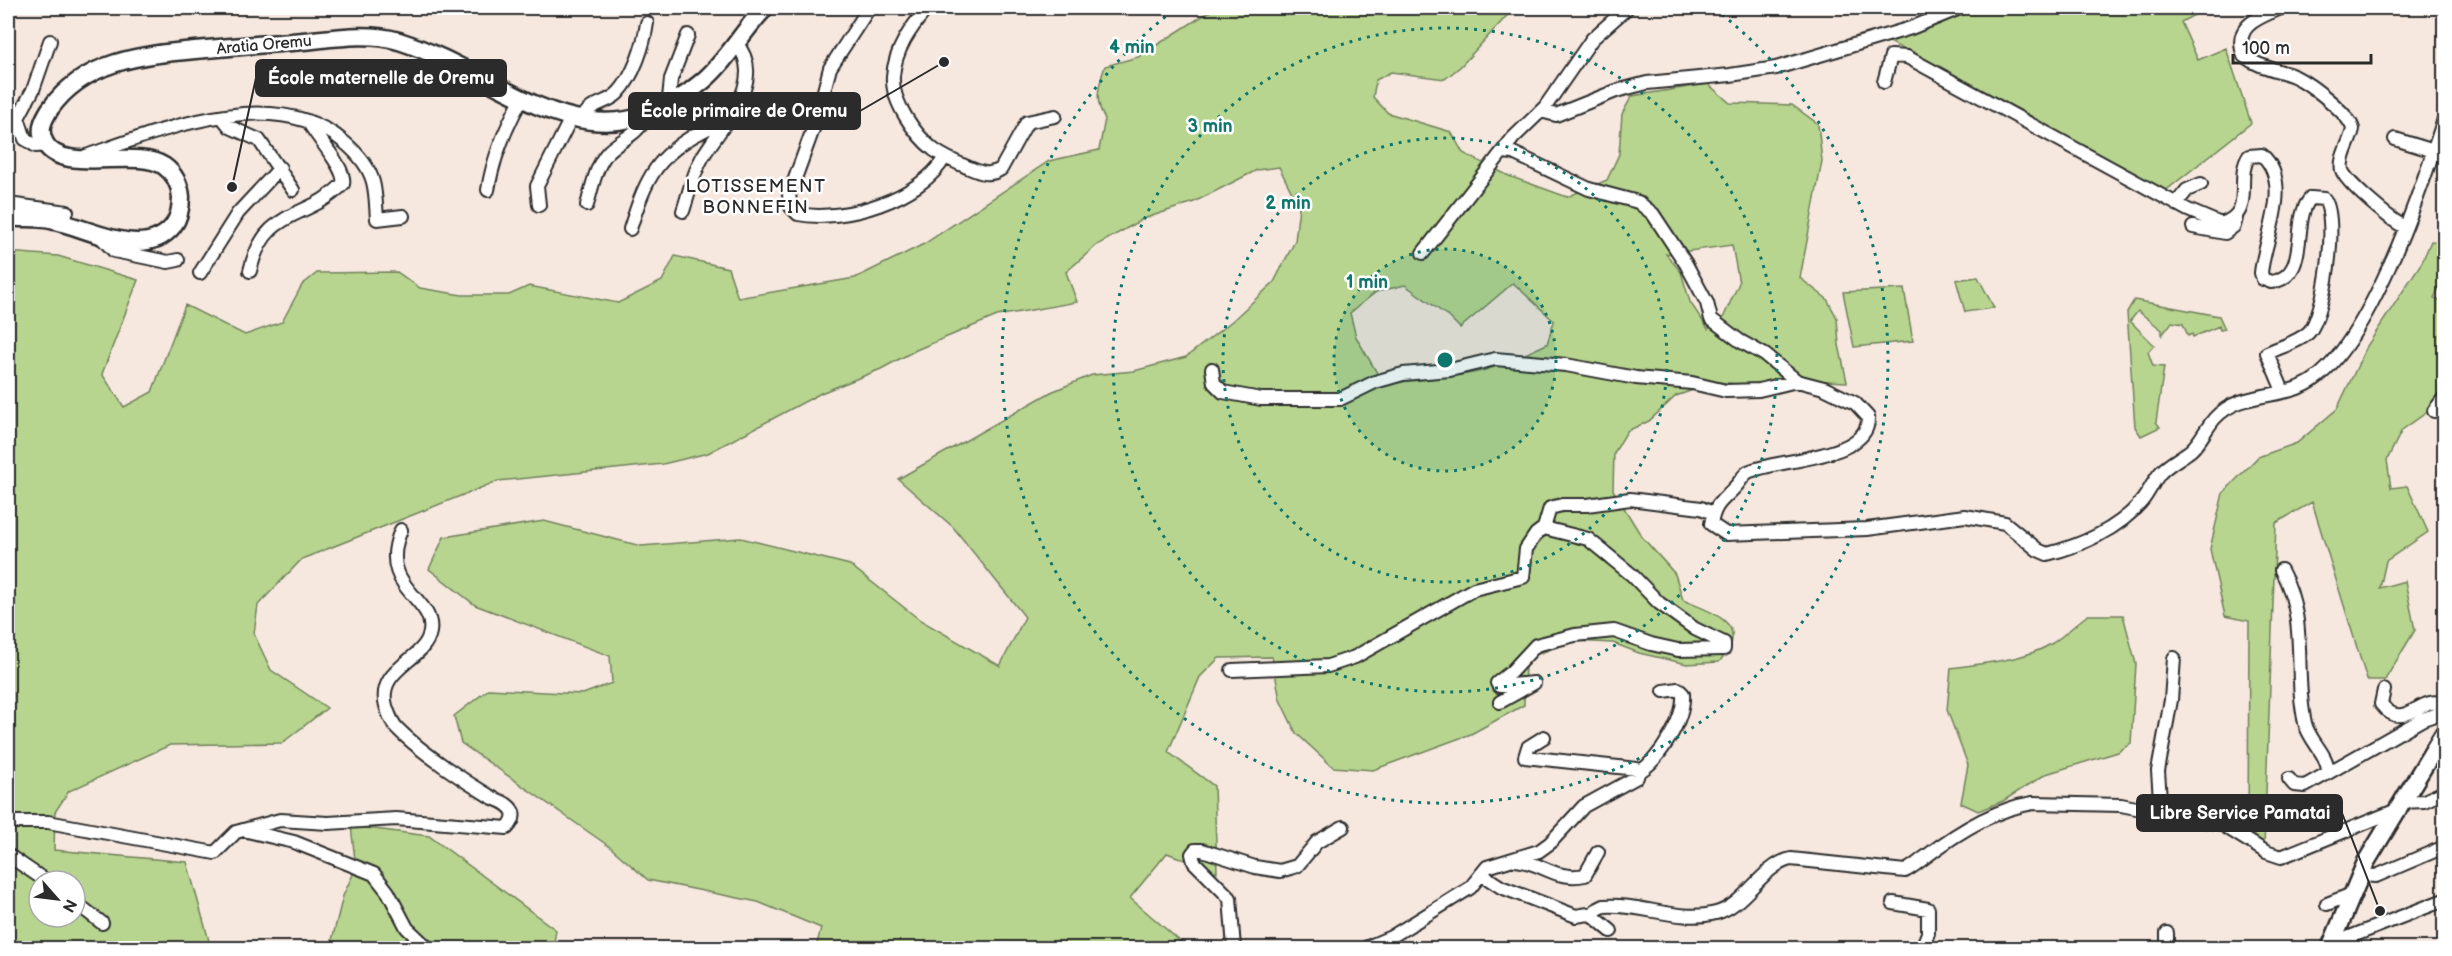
<svg xmlns="http://www.w3.org/2000/svg" width="2452" height="956" font-family="'Balsamiq Sans',sans-serif">
<style>
.green{fill:#b7d58e;stroke:#71805c;stroke-width:1.5;fill-rule:evenodd}
.lines{fill:none;stroke-linecap:round;stroke-linejoin:round}
.minor-casing{stroke:#2b2b2b;stroke-width:16}
.major-casing{stroke:#2b2b2b;stroke-width:21}
.minor{stroke:#fff;stroke-width:12}
.major{stroke:#fff;stroke-width:16}
.ring{fill:none;stroke:#0f766e;stroke-width:3;stroke-dasharray:3 6}
.labels{text-anchor:middle;stroke-width:5;stroke-linejoin:round;paint-order:stroke}
.street-label{font-size:16px;fill:#2b2b2b;stroke:#fff}
.neighbourhood-label{font-size:18px;letter-spacing:1.5px;fill:#2b2b2b;stroke:#fff}
.centre{fill:#0f766e;stroke:#fff;stroke-width:3}
.ring-label{font-size:18px;text-anchor:middle;font-weight:bold;fill:#0f766e;stroke:#fff;stroke-width:5;stroke-linejoin:round;paint-order:stroke}
.leader{fill:none;stroke:#2b2b2b;stroke-width:2}
.callout-dot{fill:#2b2b2b;stroke:#fff;stroke-width:2}
.callout{fill:#2b2b2b;stroke:#2b2b2b;stroke-width:2}
.callout-label{font-size:18px;text-anchor:middle;font-weight:bold;fill:#fff}
</style>
<rect width="100%" height="100%" fill="#f6e8df"/>
<filter id="ink" filterUnits="userSpaceOnUse"><feTurbulence type="fractalNoise" baseFrequency=".0167" numOctaves="2"/><feDisplacementMap in="SourceGraphic" scale="12" xChannelSelector="R" yChannelSelector="G"/><feConvolveMatrix kernelMatrix="1 2 1 2 8 2 1 2 1" color-interpolation-filters="sRGB"/></filter>
<g filter="url(#ink)">
<!-- green -->
<path class="green" d="M1215,8H1369L1373,14L1420,8H1514L1461,66L1445,79L1391,72L1376,80L1373,97L1388,113L1451,132L1463,153L1509,176L1567,197L1607,180L1619,154L1622,114L1632,96L1708,84L1730,103L1792,105L1818,124L1822,161L1800,278L1827,299L1837,318L1839,345L1847,382L1784,379L1749,385L1716,382L1676,396L1649,421L1627,431L1614,453L1613,490L1642,537L1675,574L1683,600C1713,613 1754,624 1719,662L1687,664L1639,653L1613,643L1572,641L1525,659L1524,705L1471,734L1373,770L1333,767L1296,733L1280,700L1272,657L1219,658L1200,677L1168,752L1214,786L1217,872L1167,853L1130,898L1188,948H816L821,928L758,902L648,880L610,847L461,743L454,716L489,689L583,694L612,683L610,656L475,605L429,569L444,537L544,521L641,546L741,538L850,565L920,620L1000,666L1025,617L953,527L898,479L1051,392L1092,375L1134,371L1186,357L1232,321L1274,282L1295,241L1299,207L1279,167L1257,170L1194,202L1143,219L1097,245L1066,272L1077,302L997,316L916,350L881,369L821,393L708,453L663,464L498,481L302,559L258,605L254,634L271,670L327,708L282,743L170,745L69,791L55,812L54,850L187,862L211,948H8V252L58,256L138,280L102,374L124,407L152,392L185,305L245,335L282,322L302,285L317,273L397,272L420,288L462,295H509L529,286L618,303L662,281L675,256L728,268L738,298L855,278L924,244L1049,161L1099,150L1105,119C1094,100 1098,87 1105,66L1138,57ZM1732,245L1739,283L1723,318L1708,329L1690,302L1681,272L1666,254ZM1513,283L1554,321L1547,344C1526,353 1504,365 1482,371C1450,379 1416,378 1384,385L1356,337L1350,313L1376,292L1405,285L1449,317L1460,328ZM39,881H75V917H39Z
M1976,8H2207L2181,22L2198,60L2226,48L2251,123L2165,191L1884,39Z
M2431,241L2444,243V278L2434,298L2444,304V400L2402,430L2387,460L2391,488L2407,486L2428,532L2386,561L2380,588L2405,581L2415,630L2385,680H2367L2312,502L2276,523L2264,847L2248,836L2249,621L2225,616L2210,549L2223,493L2258,457L2297,443L2337,409L2367,346L2422,262Z
M1978,277L1994,308L1965,312L1956,280Z
M1904,289L1913,341L1854,347L1843,292Z
M2134,300L2219,316L2225,329L2220,330L2219,326L2193,337L2192,334L2188,336L2183,324L2172,322L2162,335V330L2138,311L2130,321L2154,345L2148,352L2153,366L2164,367L2156,422L2160,427L2141,436L2135,427L2127,312Z
M2088,615H2123L2136,664L2131,743L2118,752L2046,774L2003,801L1978,811L1961,803L1968,765L1947,710L1951,668C1984,663 2022,661 2051,644C2063,637 2076,623 2088,615Z
M351,826L429,836L556,930L553,948H445L417,933L398,948H330L343,896L356,868Z"/>
<g class="lines">
<!-- minor casing -->
<g class="minor-casing">
<path id="minor" d="M869,8L830,68L816,121L789,195L791,207L798,214C844,223 921,199 945,157
M927,8C911,28 895,49 893,76C891,101 915,135 934,150C944,157 955,162 967,167C979,172 989,177 1001,169L1027,122L1055,116
M2281,8C2260,17 2232,25 2244,56C2258,67 2275,69 2291,75C2307,81 2349,113 2353,129C2351,141 2339,158 2342,170C2345,182 2393,222 2405,227
M1884,82L1891,56L1907,57L2188,210L2221,224C2257,213 2234,178 2249,156L2262,155C2294,184 2264,239 2261,273L2263,279L2271,282C2312,277 2290,218 2311,198L2324,199C2339,216 2325,315 2309,332C2299,342 2280,347 2267,353L2283,391
M668,108L671,79L688,35
M1541,111L1556,115L1616,91L1647,83L1730,75L1776,68L1911,28L1960,8
M222,117L230,127L259,140L293,190
M582,120C589,102 606,105 618,93C634,76 644,45 647,23
M2395,139L2434,151
M46,145L36,146L25,139L18,118L33,90L50,41
M1503,152L1513,153L1589,189L1638,202L1653,214L1686,264L1707,303L1711,319L1740,341L1765,355L1797,381L1824,388L1855,403L1868,417C1871,460 1774,459 1748,472C1743,475 1740,482 1736,486C1723,501 1715,502 1711,524L1726,534L1867,529L1965,516L2005,523L2038,550L2047,554C2080,546 2119,529 2141,502C2149,493 2153,481 2161,472C2170,463 2181,458 2191,450C2201,441 2206,428 2215,418C2241,390 2283,400 2312,381C2371,341 2422,187 2444,119
M86,156C161,130 275,83 344,142C356,152 369,167 373,182C376,193 376,207 377,219L403,216
M488,190C493,157 506,127 522,98
M8,204L67,212
M2176,204L2187,190L2201,184
M539,205L537,186L571,118
M587,205C592,188 596,164 609,151C626,136 634,137 648,116
M683,211C689,193 693,174 702,158C720,126 769,81 736,43
M2193,227L2225,233L2234,226L2236,218
M630,229C644,185 653,159 695,135C706,130 713,123 725,124
M98,234L114,251L168,262L178,260
M1423,253L1513,138L1545,107L1592,39L1627,8
M250,271C265,206 307,221 343,184C347,169 316,137 308,121
M200,273L238,213L280,168
M1212,369L1214,383L1223,392L1261,399H1340L1375,382L1403,374L1450,370L1495,359L1566,365L1636,378L1692,383L1726,391L1759,390L1797,381
M2434,411L2444,398
M2281,570C2309,621 2293,671 2305,723C2309,741 2328,754 2328,772
M2174,658L2171,700L2158,771L2161,813L2221,824L2266,852L2281,857L2397,810
M1232,670L1328,666L1355,657L1474,589L1523,577L1526,549L1536,534L1544,528L1550,508L1562,505H1587L1630,499L1701,508L1713,513
M2384,690L2381,704C2404,734 2419,694 2444,704
M1500,702L1534,683L1499,686L1497,683L1511,672L1536,645L1575,635L1614,631L1651,644L1678,650L1724,649V643L1695,629L1659,603L1632,575L1588,539L1544,528
M1639,772C1659,760 1685,719 1683,694L1678,689L1664,691
M2289,779L2294,785L2305,786L2423,719L2444,712
M2402,802L2424,801L2444,792
M8,822H48L215,853L236,832L280,820L328,823L396,819L507,828C511,824 515,819 513,812C509,803 499,801 491,797C464,781 421,752 399,730C392,724 389,715 386,706C376,668 425,661 430,632C436,597 376,589 401,530
M243,830L294,842L374,874L388,892L407,928L428,948
M8,855L46,881
M1515,860C1543,862 1554,881 1585,875L1598,852
M1481,874L1501,887L1576,916L1595,913
M2360,875L2376,876L2444,847
M75,902L102,923
M1893,903L1928,909V933L1922,948
M2327,904L2352,894
M1611,931L1593,916L1596,910L1604,906C1641,903 1679,923 1716,913C1746,905 1761,866 1791,859L1905,871C1913,867 1917,863 1924,858C1955,834 1994,809 2033,803L2121,805L2161,813
M2332,944L2444,900
M1234,948L1230,898L1194,862L1192,854L1195,850H1202L1255,867L1280,871L1297,866L1317,842L1343,827
M1365,948L1391,937L1470,888L1487,867L1539,851L1550,843L1584,806L1637,777V769L1525,757L1528,747L1544,737
M2167,948V933"/>
</g>
<!-- major casing -->
<g class="major-casing">
<path id="major" d="M8,217C23,219 40,217 55,221C91,229 145,261 173,226C179,218 181,207 181,197C180,185 174,173 164,166C136,147 61,175 45,143C38,130 43,120 50,109C84,61 140,55 195,50C231,47 267,44 303,41C334,38 369,32 399,41C509,76 590,178 703,81C727,61 743,30 765,8
M2330,948L2366,862L2444,733"/>
</g>
<!-- minor -->
<use href="#minor" class="minor"/>
<!-- major -->
<use href="#major" class="major"/>
</g>
</g>
<!-- distance rings -->
<circle cx="1445" cy="360" r="111" fill="#0f766e" fill-opacity=".12"/>
<g class="ring">
<circle cx="1445" cy="360" r="111"/>
<circle cx="1445" cy="360" r="222"/>
<circle cx="1445" cy="360" r="332"/>
<path d="M1715 9A443 443 0 1 1 1175 9"/>
</g>
<g class="labels">
<!-- street labels -->
<g class="street-label">
<text transform="translate(264 44) rotate(-5)" y="6">Aratia Oremu</text>
</g>
<!-- neighbourhood labels -->
<g class="neighbourhood-label">
<text x="756" y="192">LOTISSEMENT<tspan x="756" dy="21">BONNEFIN</tspan></text>
</g>
</g>
<circle cx="1445" cy="360" r="9" class="centre"/>
<g class="ring-label">
<text x="1132" y="53">4 min</text>
<text x="1210" y="132">3 min</text>
<text x="1288" y="209">2 min</text>
<text x="1367" y="288">1 min</text>
</g>
<!-- callouts -->
<path class="leader" d="M232 187L256 78M944 62L860 111M2380 911L2342 813"/>
<g class="callout-dot">
<circle cx="232" cy="187" r="6"/>
<circle cx="944" cy="62" r="6"/>
<circle cx="2380" cy="911" r="6"/>
</g>
<g class="callout">
<rect x="256" y="60" width="250" height="36" rx="6"/>
<rect x="629" y="93" width="231" height="36" rx="6"/>
<rect x="2137" y="795" width="205" height="36" rx="6"/>
</g>
<g class="callout-label">
<text x="381" y="84">École maternelle de Oremu</text>
<text x="744" y="117">École primaire de Oremu</text>
<text x="2240" y="819">Libre Service Pamatai</text>
</g>
<!-- margin -->
<rect width="2452" height="956" fill="none" stroke="#fff" stroke-width="30"/>
<rect x="15" y="15" width="2422" height="926" fill="none" stroke="#2b2b2b" stroke-width="2" filter="url(#ink)"/>
<!-- north arrow -->
<g transform="translate(57 899) rotate(118)"><circle r="28" fill="#ffffff" stroke="#aaaaaa" stroke-width="1.5"/>
<path d="M0-4.5L10 22L0 15L-10 22Z" fill="#2b2b2b"/>
<text y="-9" font-size="16" font-weight="bold" text-anchor="middle" fill="#2b2b2b">N</text>
</g>
<!-- scale -->
<path d="M2233 54v9h138v-9" fill="none" stroke="#2b2b2b" stroke-width="3"/>
<text x="2242" y="54" font-size="18" fill="#2b2b2b" stroke="#ffffff" stroke-width="4.5" paint-order="stroke">100 m</text>
</svg>
